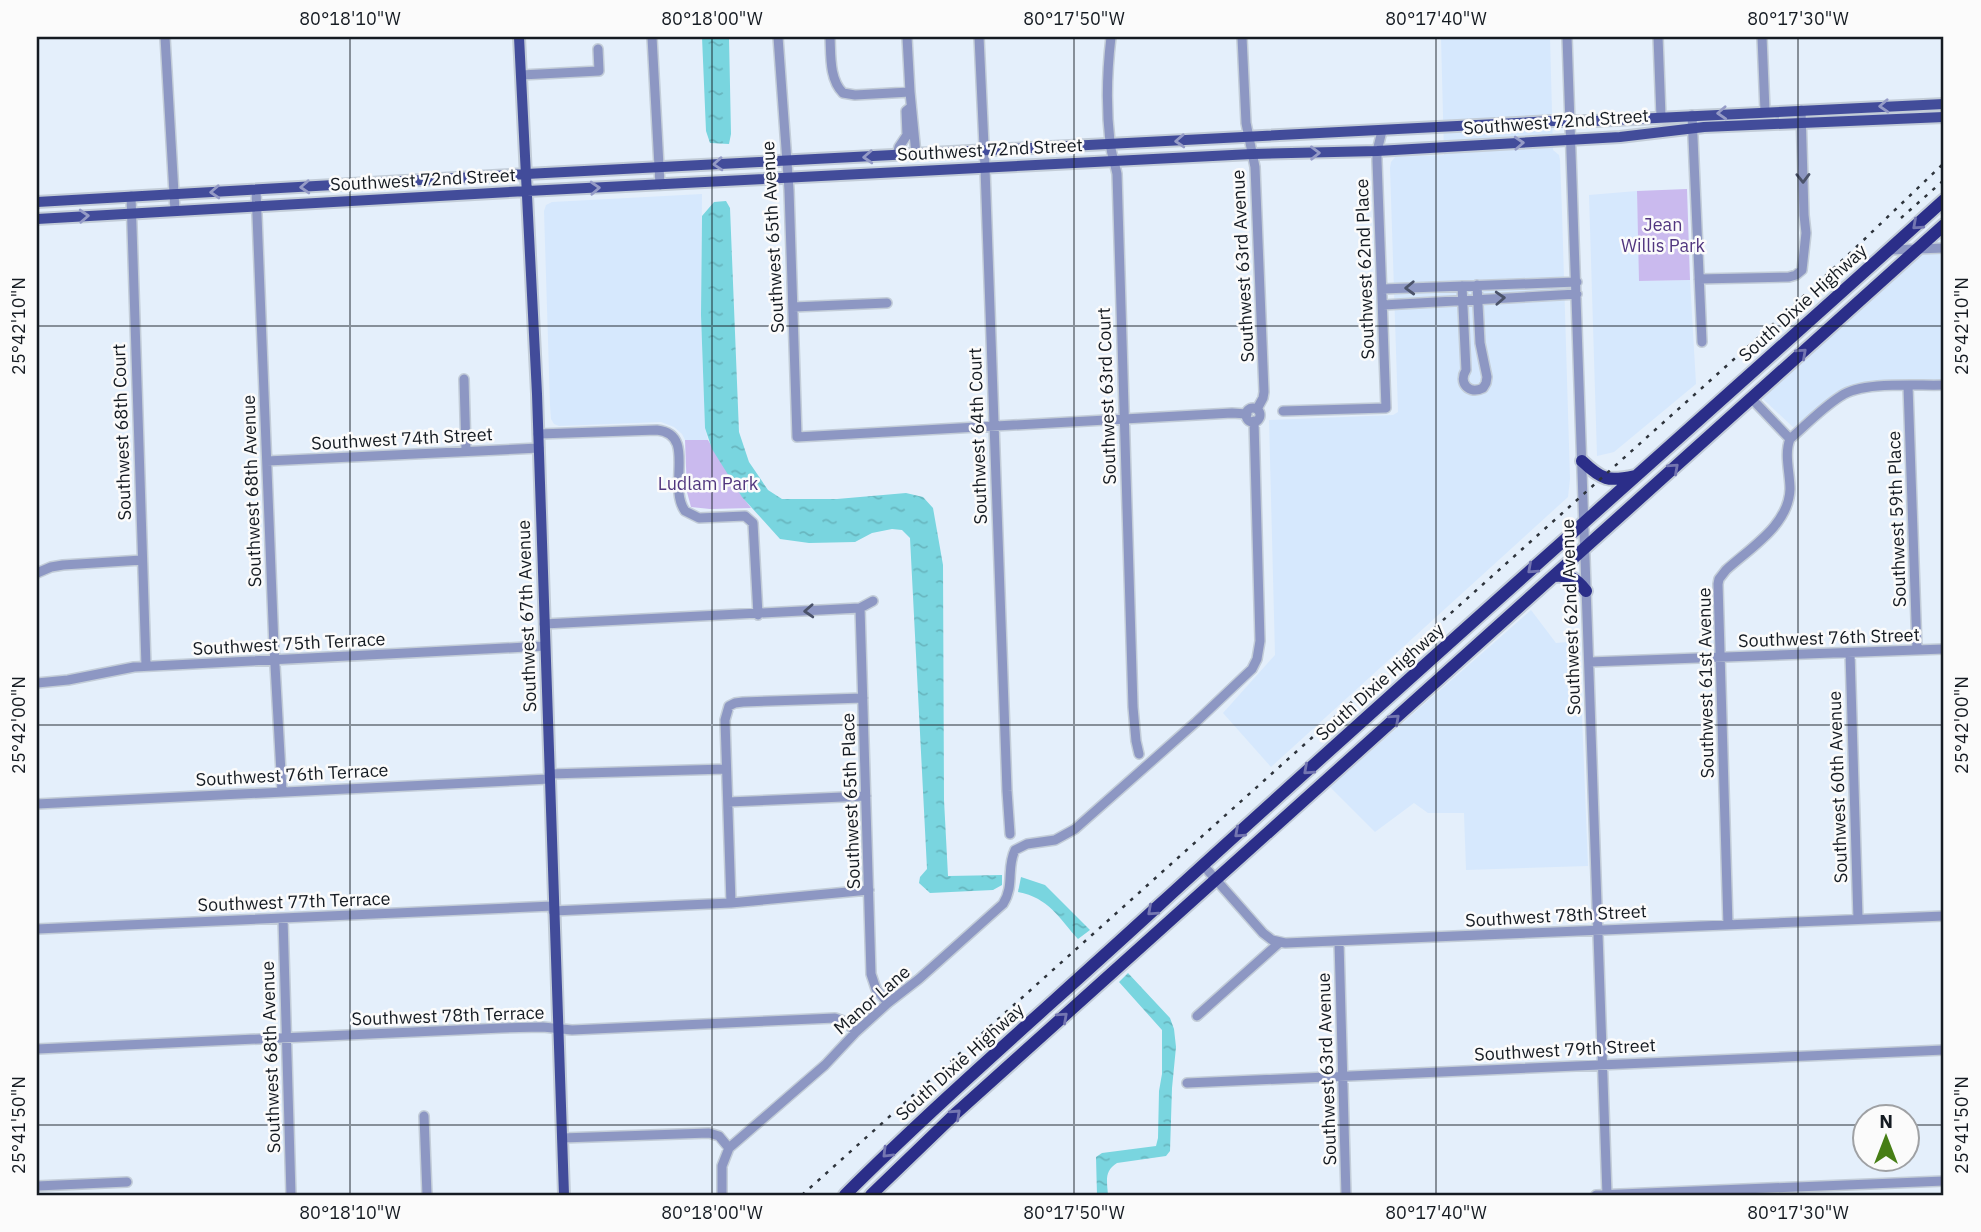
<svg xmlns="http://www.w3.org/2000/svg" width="1981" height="1232" font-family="'IBM Plex Sans',sans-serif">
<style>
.built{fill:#d6e8fd}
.park{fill:#cabaee}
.water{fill:url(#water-ripples)}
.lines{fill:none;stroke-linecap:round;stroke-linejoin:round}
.minor-casing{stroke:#c3cdd8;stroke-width:12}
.major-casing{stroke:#c3cdd8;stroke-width:14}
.highway-casing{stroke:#c3cdd8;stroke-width:16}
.minor{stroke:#8d97c3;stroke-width:9}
.major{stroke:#424c9a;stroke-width:10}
.highway{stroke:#2b2e89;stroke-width:12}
.rail{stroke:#2e343c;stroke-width:2.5;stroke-dasharray:3.5 7;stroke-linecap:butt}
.oneway{stroke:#959bc6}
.oneway2{stroke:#4b536a}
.oneway3{stroke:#7476b1}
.ticks{fill:none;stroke:#151b22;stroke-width:2;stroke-opacity:0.45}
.labels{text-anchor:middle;stroke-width:5;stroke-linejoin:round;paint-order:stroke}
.street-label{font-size:18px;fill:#151b22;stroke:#fbfbfb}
.park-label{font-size:18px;fill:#51367f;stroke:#fbfbfb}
.neatline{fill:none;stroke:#151b22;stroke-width:2.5}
.ticks-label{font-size:18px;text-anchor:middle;fill:#151b22}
</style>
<defs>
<pattern id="water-ripples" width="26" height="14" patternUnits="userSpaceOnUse" patternTransform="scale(1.75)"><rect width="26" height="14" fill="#79d5df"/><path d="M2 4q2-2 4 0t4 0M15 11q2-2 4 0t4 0" fill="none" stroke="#68b6bf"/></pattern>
</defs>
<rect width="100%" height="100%" fill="#e4effb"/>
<!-- built -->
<path class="built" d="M1441,37H1550L1553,150L1559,155L1560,160L1562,212L1570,479L1568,497L1271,767L1223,713L1275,655L1269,420L1393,415L1398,412L1390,168L1391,162L1395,157L1444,155Z
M1637,191L1640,281L1690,280L1696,384L1614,452L1597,456L1589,195Z
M702,194L701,315L705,428L708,440H685L682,434L674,427L661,422L559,426L554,424L551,419L550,405L544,211L546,205L552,202Z
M1944,233V380L1861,385L1795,429L1762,398Z
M1531,610L1556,643L1579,641L1588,866L1466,870L1464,813H1428L1414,803L1375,832L1330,787Z"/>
<!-- park -->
<path class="park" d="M1687,189L1690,280L1639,281L1637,191Z
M685,440H708L742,496L751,508L710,509L691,507L687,492Z"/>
<!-- water -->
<path class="water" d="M702,37H729L731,134L729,144L710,143L706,131Z
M726,201L730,208L739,432L749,462L768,490L782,499H837L906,493L923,497L933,508L943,565L944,800L948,876L1002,875V885L993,890L930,893L919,883L920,877L927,869L910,538L902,530L892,529L872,533L855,542L809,543L780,539L742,497L712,449L705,428L701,315L702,216L714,202Z
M1021,877L1045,885L1090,930L1078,939C1058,917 1049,898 1018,892Z
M1128,973L1170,1018L1174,1029L1176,1047L1172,1088L1170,1151L1166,1156L1117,1163C1104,1171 1107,1181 1108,1195H1097L1096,1157L1102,1153L1156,1146L1158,1138L1159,1091L1162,1074V1030L1119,982Z"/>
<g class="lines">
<!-- minor casing -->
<g class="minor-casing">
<path id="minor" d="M165,37L175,211
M652,37L660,185
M778,37L789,190L797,437L1232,413L1247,414
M830,37C831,55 829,79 843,93L855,95L910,92L907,37
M979,37L985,168L1007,791L1010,834
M1111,37C1107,71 1106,108 1110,142C1111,153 1115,164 1117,174L1133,707L1136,741L1139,754
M1242,37L1246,123L1255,167L1264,392L1263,398L1257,409
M1567,37L1607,1195
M1658,37L1661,117
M1762,37L1765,111
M521,75L599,71L598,49
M910,92L916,154
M1692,115L1702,342
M897,155L899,147L907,135L906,111L911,107
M256,190L274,647L282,791
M131,196L146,666
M1889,250L1944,248
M1699,279L1789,277L1796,275L1802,270L1806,233L1804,215L1801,110
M1462,286L1466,370C1458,383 1469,395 1483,388L1486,383L1487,377L1480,343L1477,285
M1382,289L1577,282
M1383,305L1577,294
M793,307L887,303
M464,379L466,451
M1908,386L1917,650
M1246 415a7 7 0 1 1 14 0a7 7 0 1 1-14 0Z
M1283,411L1386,408L1377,161V151L1382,131
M538,434L657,430C697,434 667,486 685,511L699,518L745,516L753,523L758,615
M1790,439C1806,425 1822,408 1841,396C1863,381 1917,386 1944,385
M267,461L539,448
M37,573L51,567L63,565L142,560
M860,608L871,974L876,989L888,1003
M544,624L860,608L873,601
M1850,653L1858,919
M1589,662L1944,649
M37,683L68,680L134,667L545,646
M549,774L726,769
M728,802L866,796
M37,804L549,779
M1203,865L1263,933L1272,940L1285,943L1944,916
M731,903L725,720L729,706L735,703L743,702L863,698
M553,911L731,903L869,890
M283,918L291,1195
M1728,925L1718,584L1719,579L1726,570C1750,548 1789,525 1790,489C1790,473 1784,454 1790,439L1752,399
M37,929L553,906
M1339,942L1346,1195
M1197,1016L1279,943
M37,1049L502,1028L543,1027L572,1030L835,1018L846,1022L856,1032
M1187,1083L1944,1050
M424,1116L427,1195
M562,1138L709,1133L719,1136L729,1148
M37,1186L127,1182
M722,1195V1166L729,1148L825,1065L856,1032L888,1003L919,979L1003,904C1015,885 1006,868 1015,850L1027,844L1055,840L1075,829L1196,722L1252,669L1257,659L1260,641L1254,421
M1596,1195L1944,1181"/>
</g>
<!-- major casing -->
<g class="major-casing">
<path id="major" d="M519,37L537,394L564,1195
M37,202L526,174L1553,121H1594L1944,104
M37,219L527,191L1114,161L1252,154L1377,151L1620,137L1704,127L1944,117"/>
</g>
<!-- highway casing -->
<g class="highway-casing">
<path id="highway" d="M1582,461C1602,480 1608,482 1635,476
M1554,576C1570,575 1576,578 1586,591
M845,1195C945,1095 1053,1003 1157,907C1417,669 1683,436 1944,200
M871,1195L955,1114L1944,225"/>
</g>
<!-- minor -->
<use href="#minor" class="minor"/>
<!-- major -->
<use href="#major" class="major"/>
<!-- highway -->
<use href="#highway" class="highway"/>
<!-- rail -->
<path class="rail" d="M1901,218L1944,180
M802,1195L1771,326L1849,254L1944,163"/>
</g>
<!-- one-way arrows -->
<defs><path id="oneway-chevron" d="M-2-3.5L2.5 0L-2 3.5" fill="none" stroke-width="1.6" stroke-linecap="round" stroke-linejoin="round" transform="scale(1.75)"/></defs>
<g class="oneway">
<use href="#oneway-chevron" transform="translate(1884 106) rotate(177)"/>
<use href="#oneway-chevron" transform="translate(1722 113) rotate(177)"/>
<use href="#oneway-chevron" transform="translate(1180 141) rotate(177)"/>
<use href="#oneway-chevron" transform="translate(1519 143) rotate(-3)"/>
<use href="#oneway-chevron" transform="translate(1315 153) rotate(-1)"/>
<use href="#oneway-chevron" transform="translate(868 157) rotate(177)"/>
<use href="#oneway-chevron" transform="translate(718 164) rotate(176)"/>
<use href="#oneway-chevron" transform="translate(305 187) rotate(177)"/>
<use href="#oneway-chevron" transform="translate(595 188) rotate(-3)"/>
<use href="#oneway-chevron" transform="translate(215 192) rotate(177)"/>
<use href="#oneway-chevron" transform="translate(84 216) rotate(-3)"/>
</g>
<g class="oneway2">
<use href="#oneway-chevron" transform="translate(1803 178) rotate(89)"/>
<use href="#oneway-chevron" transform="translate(1410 288) rotate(178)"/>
<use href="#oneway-chevron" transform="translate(1500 298) rotate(-3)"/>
<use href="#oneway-chevron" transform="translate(809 611) rotate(177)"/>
</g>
<g class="oneway3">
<use href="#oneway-chevron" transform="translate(1917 225) rotate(138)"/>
<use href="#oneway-chevron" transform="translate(1802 353) rotate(-42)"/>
<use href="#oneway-chevron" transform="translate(1674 468) rotate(-42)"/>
<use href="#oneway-chevron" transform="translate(1532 569) rotate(138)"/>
<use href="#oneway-chevron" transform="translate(1395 719) rotate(-42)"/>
<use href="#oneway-chevron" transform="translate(1308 770) rotate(138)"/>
<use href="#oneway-chevron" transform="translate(1239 833) rotate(138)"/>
<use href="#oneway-chevron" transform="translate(1152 911) rotate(138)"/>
<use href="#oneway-chevron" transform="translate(1063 1017) rotate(-42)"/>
<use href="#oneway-chevron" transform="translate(956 1114) rotate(-43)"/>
<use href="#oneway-chevron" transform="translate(887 1153) rotate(135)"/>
</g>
<!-- ticks -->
<path class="ticks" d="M350,37V1195M712,37V1195M1074,37V1195M1436,37V1195M1798,37V1195M37,326H1944M37,725H1944M37,1125H1866M1908,1125H1944"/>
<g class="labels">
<!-- street labels -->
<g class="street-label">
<text transform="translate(1556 122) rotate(-4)" y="6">Southwest 72nd Street</text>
<text transform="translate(990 150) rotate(-3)" y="6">Southwest 72nd Street</text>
<text transform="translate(423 180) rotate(-3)" y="6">Southwest 72nd Street</text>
<text transform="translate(773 237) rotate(-93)" y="6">Southwest 65th Avenue</text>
<text transform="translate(1243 266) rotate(-93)" y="6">Southwest 63rd Avenue</text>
<text transform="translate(1365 269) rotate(-92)" y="6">Southwest 62nd Place</text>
<text transform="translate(1803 303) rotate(-42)" y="6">South Dixie Highway</text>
<text transform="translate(1107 396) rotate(-92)" y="6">Southwest 63rd Court</text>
<text transform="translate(122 432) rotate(-92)" y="6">Southwest 68th Court</text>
<text transform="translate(978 436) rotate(-92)" y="6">Southwest 64th Court</text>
<text transform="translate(402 439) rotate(-3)" y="6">Southwest 74th Street</text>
<text transform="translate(252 491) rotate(-92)" y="6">Southwest 68th Avenue</text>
<text transform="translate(1897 519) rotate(-92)" y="6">Southwest 59th Place</text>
<text transform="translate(527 616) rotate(-92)" y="6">Southwest 67th Avenue</text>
<text transform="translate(1571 617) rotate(-92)" y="6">Southwest 62nd Avenue</text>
<text transform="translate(1829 638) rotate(-2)" y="6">Southwest 76th Street</text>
<text transform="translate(289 644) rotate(-3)" y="6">Southwest 75th Terrace</text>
<text transform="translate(1380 682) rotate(-42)" y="6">South Dixie Highway</text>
<text transform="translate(1706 683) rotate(-91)" y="6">Southwest 61st Avenue</text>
<text transform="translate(292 775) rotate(-3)" y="6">Southwest 76th Terrace</text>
<text transform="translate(1838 787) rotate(-92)" y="6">Southwest 60th Avenue</text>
<text transform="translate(851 801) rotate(-92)" y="6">Southwest 65th Place</text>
<text transform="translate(294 902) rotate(-2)" y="6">Southwest 77th Terrace</text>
<text transform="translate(1556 916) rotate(-3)" y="6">Southwest 78th Street</text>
<text transform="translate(872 1000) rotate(-41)" y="6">Manor Lane</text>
<text transform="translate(448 1016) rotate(-2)" y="6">Southwest 78th Terrace</text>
<text transform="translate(1565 1050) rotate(-3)" y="6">Southwest 79th Street</text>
<text transform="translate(271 1057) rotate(-92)" y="6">Southwest 68th Avenue</text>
<text transform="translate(960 1062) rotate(-42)" y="6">South Dixie Highway</text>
<text transform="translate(1327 1069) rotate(-92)" y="6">Southwest 63rd Avenue</text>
</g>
<!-- park labels -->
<g class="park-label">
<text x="1663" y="231">Jean<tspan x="1663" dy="21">Willis Park</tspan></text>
<text x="708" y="490">Ludlam Park</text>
</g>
</g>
<!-- border -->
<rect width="1981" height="1232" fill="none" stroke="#fbfbfb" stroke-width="77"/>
<!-- north arrow -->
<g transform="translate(1886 1138)"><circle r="33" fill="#fbfbfb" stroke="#9fa1a4" stroke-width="2"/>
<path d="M0-5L12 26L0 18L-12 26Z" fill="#467e15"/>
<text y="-10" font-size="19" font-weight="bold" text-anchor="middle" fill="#151b22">N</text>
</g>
<rect x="38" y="38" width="1904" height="1156" class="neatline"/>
<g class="ticks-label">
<text x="350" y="25">80°18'10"W</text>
<text x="712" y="25">80°18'00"W</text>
<text x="1074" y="25">80°17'50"W</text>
<text x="1436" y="25">80°17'40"W</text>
<text x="1798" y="25">80°17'30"W</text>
<text transform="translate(19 326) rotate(-90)" y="6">25°42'10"N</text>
<text transform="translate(1962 326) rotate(-90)" y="6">25°42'10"N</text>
<text transform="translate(19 725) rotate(-90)" y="6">25°42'00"N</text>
<text transform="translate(1962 725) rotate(-90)" y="6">25°42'00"N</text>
<text transform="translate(19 1125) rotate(-90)" y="6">25°41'50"N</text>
<text transform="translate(1962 1125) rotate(-90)" y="6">25°41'50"N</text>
<text x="350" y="1219">80°18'10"W</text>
<text x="712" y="1219">80°18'00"W</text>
<text x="1074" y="1219">80°17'50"W</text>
<text x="1436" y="1219">80°17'40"W</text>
<text x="1798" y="1219">80°17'30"W</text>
</g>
</svg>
